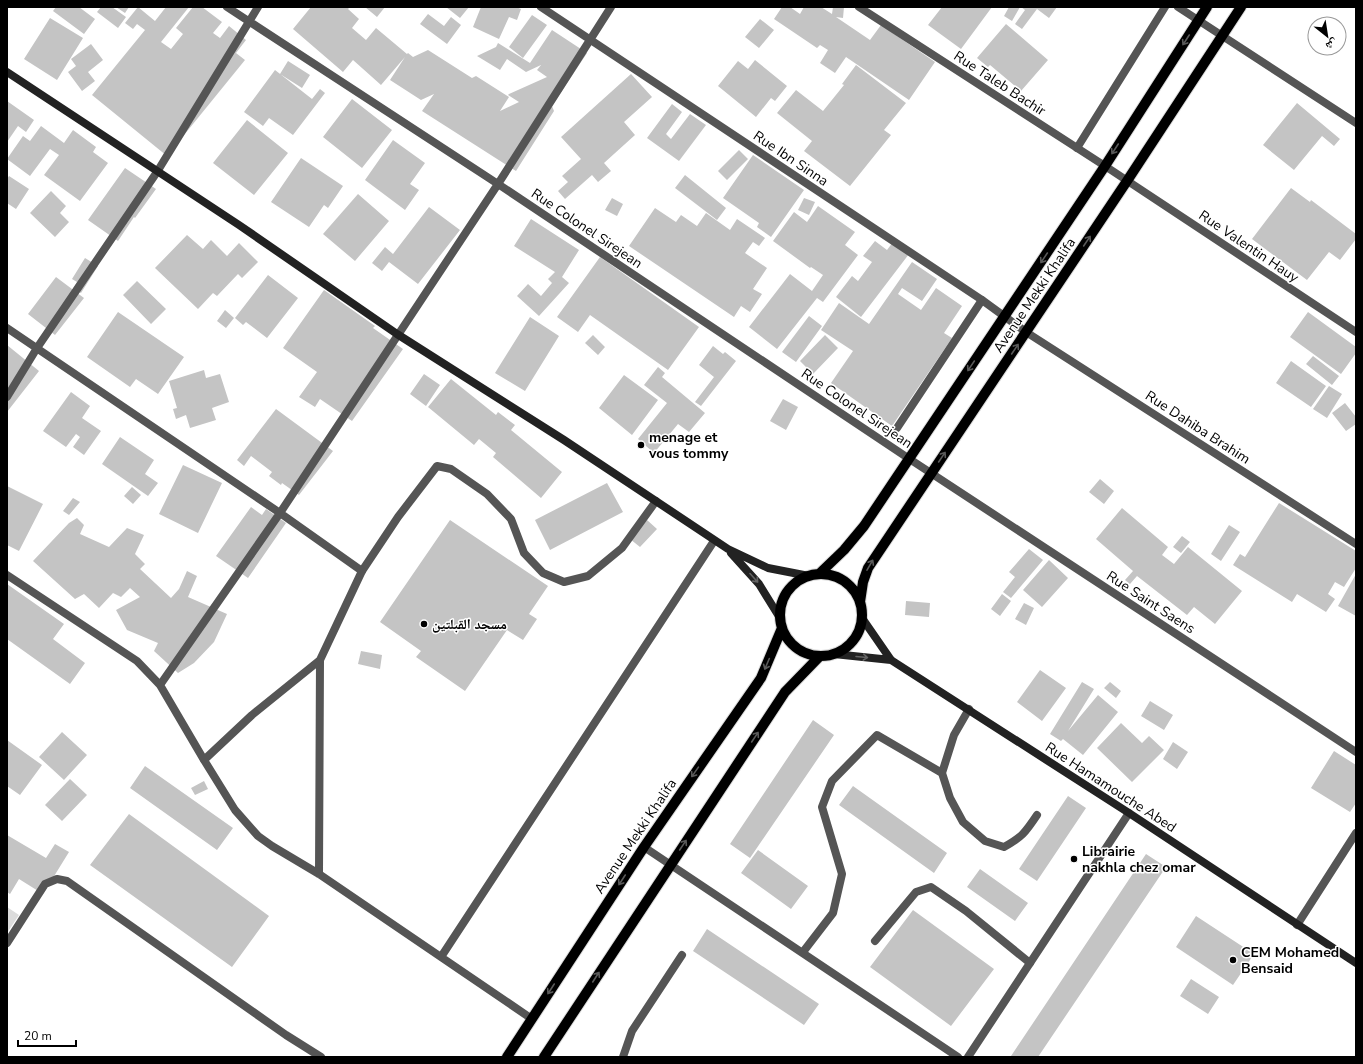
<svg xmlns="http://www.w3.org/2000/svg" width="1363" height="1064" font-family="'Nunito Sans','Noto Naskh Arabic',sans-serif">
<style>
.green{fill:#dcdcdc}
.building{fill:#c4c4c4}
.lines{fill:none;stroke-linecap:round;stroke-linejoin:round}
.primary-casing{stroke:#dbdbdb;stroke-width:12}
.service{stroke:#555;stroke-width:8}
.minor{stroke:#555;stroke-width:8}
.secondary{stroke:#222;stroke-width:8}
.primary{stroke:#000;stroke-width:10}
.oneway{stroke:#595959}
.oneway2{stroke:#646464}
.poi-dot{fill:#000;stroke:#fff;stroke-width:1.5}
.labels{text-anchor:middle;stroke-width:3;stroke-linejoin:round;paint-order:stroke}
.street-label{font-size:14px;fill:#000;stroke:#fff}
.poi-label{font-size:14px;font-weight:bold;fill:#000;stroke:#fff;text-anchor:start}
</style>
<rect width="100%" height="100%" fill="#fff"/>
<!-- green -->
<path class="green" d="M7,907L19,915L7,933Z"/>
<!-- building -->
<path class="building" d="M56,7H79L95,19L84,34L53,11Z
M101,7H112L126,17L118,28L97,12Z
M116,7H129L125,13Z
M138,7L155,21L166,7H189L161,42L171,49L183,34L176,28L193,7H202L222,22L213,33L220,38L229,26L246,40L236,53L245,60L167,156L92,95L145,30L137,24L133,29L125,23Z
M311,7H350L348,9L359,19L352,28L366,40L376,28L407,54L408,53L413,57L428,50L472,78L476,76L509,97L500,111L519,102L508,95L509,94L547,77L537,70L541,65L526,72L507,59L500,70L477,56L496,47L498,43L530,63L552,30L587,53L552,106L554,111L516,171L422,111L434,94L421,100L390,80L405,57L381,85L353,60L343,72L293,29Z
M365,7H385L377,17Z
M446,7H469L460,18Z
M481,7H516L521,9L517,20L509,17L499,39L473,27Z
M782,7H790L800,14L804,7H821L832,14L833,7H844L843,18L836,17L870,40L881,25L935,62L909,100L846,57L835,73L820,63L828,50L820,45L817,48L774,19Z
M942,7H992L961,49L928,25Z
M1009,7H1020L1012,21L1004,16Z
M1021,7H1057L1049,18L1037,9L1022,29L1015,24L1025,10Z
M428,14L444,26L451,17L461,25L447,44L420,24Z
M532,15L547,25L523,58L509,47Z
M50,18L83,38L57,80L24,59Z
M760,19L774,30L759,48L745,37Z
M1006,24L1048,60L1021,91L990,65L988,67L977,58Z
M91,44L103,60L88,72L95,81L82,91L68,72L76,66L71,59Z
M755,60L787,86L775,101L771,98L756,117L718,86L738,61L748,69Z
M288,61L310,75L302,88L280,74Z
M856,65L906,103L884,130L891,135L850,186L804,151L812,141L777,113L796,90L823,111L844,85L842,84Z
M275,70L312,99L320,89L325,93L293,135L269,118L263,126L244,112Z
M631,74L652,97L624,122L635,135L604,163L611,171L598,182L592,175L565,199L558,191L568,182L562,176L581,159L561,137Z
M352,99L392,130L362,168L323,137Z
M7,101L34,120L26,132L18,126L7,142Z
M1297,103L1340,139L1334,146L1322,136L1294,170L1263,145Z
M672,104L682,112L666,134L671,139L690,114L706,125L679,161L647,138Z
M247,120L288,153L254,195L213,163Z
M41,126L64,143L73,130L96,147L93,152L108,163L80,201L44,175L59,155L50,149L30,176L7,159L23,136L30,141Z
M393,140L425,163L410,184L419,190L405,210L365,180Z
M739,150L748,159L727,180L718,171Z
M753,155L804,190L771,237L757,227L759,223L723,198Z
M301,158L343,186L328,208L324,205L309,227L271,202Z
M125,168L156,189L135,218L134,217L118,241L88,220Z
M685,175L726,208L717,220L675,188Z
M9,176L29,189L16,209L7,203V179Z
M1291,188L1310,202L1311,200L1356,234V239L1340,260L1329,252L1307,280L1252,239Z
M51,191L66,206L60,213L69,222L55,237L30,213Z
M358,194L389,221L355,261L323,234Z
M612,198L623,204L617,216L605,210Z
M804,198L815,202L809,215L798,210Z
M818,206L855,232L845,245L858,255L823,302L817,298L777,349L749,327L790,274L812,291L823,275L811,267L810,268L773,241L794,212L807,222Z
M429,207L460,230L418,284L389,262L382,271L372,263L385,247L393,254Z
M655,208L676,222L681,215L697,226L706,213L730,230L737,219L765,238L759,246L753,242L745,253L767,268L753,289L762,294L750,312L741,306L734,317L629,246Z
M531,219L579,250L562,277L569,283L539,316L517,296L528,284L541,296L552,283L548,279L555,272L514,246Z
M187,235L203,249L211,240L227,256L239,243L258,262L242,278L238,274L217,296L213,293L198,309L155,268Z
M875,241L887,250L893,242L909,254L861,317L836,297L852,276L858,281L872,262L863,256Z
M600,257L699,327L668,370L590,315L578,332L557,317Z
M85,258L98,266L81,293L73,289L77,282L72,279Z
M912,262L937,279L922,301L902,288L898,294L921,310L936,288L962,306L944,333L952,338L892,426L831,383L853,351L821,330L839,303L869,324Z
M268,275L298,298L267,338L246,322L243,325L235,318Z
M56,277L84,298L55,335L28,314Z
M137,281L166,309L151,324L123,295Z
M324,290L375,326L373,328L403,349L352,421L320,399L315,407L299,397L317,372L283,348Z
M225,310L234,318L226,328L217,321Z
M118,312L184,357L158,394L136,379L130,387L87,357Z
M1308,312L1356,347V353L1341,374L1290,337Z
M809,316L822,326L796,362L782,352Z
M530,317L559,336L525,391L495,373Z
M593,335L605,347L598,355L585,343Z
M825,335L838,348L813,374L800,361Z
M7,345L39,371L7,412Z
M713,346L723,354L725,352L736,361L701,406L695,402L714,377L699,365Z
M1313,356L1339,376L1332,385L1306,364Z
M1291,361L1326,386L1311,407L1276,383Z
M658,367L665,373L662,377L705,413L689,432L678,424L654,453L638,439L667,403L644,385Z
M204,370L206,378L220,374L229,402L212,408L216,420L190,428L186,415L176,419L173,409L177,408L169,381Z
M424,374L440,385L426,406L410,394Z
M624,375L658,400L632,435L599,408Z
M451,379L496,415L498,412L515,425L511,430L562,472L541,498L493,457L496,453L479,439L474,445L428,407Z
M1329,386L1342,394L1327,418L1313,409Z
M71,392L90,406L82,418L101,431L84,455L73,447L80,437L76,434L66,447L43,431Z
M783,399L798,407L786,430L770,421Z
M1345,403L1356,417V424L1346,431L1332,413Z
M276,409L333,451L299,495L282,483L281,485L269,476L272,472L251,456L244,466L237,460Z
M120,437L154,460L145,474L158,483L148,496L102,464Z
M183,465L222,483L198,533L159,514Z
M1100,479L1114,491L1104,504L1089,492Z
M607,483L623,512L550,550L535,520Z
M7,486L43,504L19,551L7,545Z
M132,487L141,495L133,504L124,496Z
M73,498L80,502L69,515L63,511Z
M1279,503L1356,551V568L1344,587L1335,582L1328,594L1335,599L1326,612L1297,594L1292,602L1233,565L1240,554L1245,557Z
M251,507L262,515L266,509L286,523L248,578L216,556Z
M1122,508L1168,547L1162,555L1174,564L1188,547L1242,591L1215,624L1194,607L1187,615L1137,576L1130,584L1125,580L1133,571L1096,539Z
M77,518L84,525L80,534L109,547L127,528L144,535L135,554L145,564L140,569L171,598L179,589L187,571L197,576L188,597L227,614L214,642L194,663L178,673L154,651L158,643L127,630L116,610L140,597L130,588L121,597L113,593L99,608L84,594L75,599L33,561L69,523Z
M450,520L548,586L529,614L537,619L523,640L507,630L465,691L416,657L421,651L380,622Z
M647,520L657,529L640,547L630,539Z
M1229,525L1240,532L1221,561L1211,554Z
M1182,536L1190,542L1181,553L1173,547Z
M1029,549L1043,560L1011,598L1003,592L1015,577L1009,572Z
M1049,560L1068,578L1042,607L1023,590Z
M1356,574V616L1338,606Z
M7,584L64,624L53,639L85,663L70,684L7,639Z
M1002,594L1011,601L1000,616L991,609Z
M906,601L930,603L929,617L905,615Z
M1024,603L1034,608L1026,625L1015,619Z
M361,651L382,655L380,669L358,664Z
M1040,670L1066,688L1042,721L1017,702Z
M1082,682L1094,689L1068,731L1098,695L1118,712L1083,755L1063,739L1061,741L1050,734Z
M1110,682L1121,691L1116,698L1104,688Z
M1150,701L1173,715L1164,730L1141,716Z
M813,720L834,735L750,858L730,844Z
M1121,723L1142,743L1149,736L1164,750L1132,782L1097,748Z
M62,732L87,755L64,780L39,757Z
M7,740L42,765L20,795L7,786Z
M1173,742L1188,752L1177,769L1163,759Z
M1334,751L1356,765V803L1350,812L1311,788Z
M145,766L233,828L217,850L130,788Z
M70,779L87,795L62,821L45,805Z
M204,781L208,789L195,795L191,788Z
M853,786L947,853L934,873L839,805Z
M1068,796L1086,808L1037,881L1019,869Z
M129,814L269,916L232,967L90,865Z
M7,835L46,858L55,844L69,852L43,894L19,879L10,894L7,892Z
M758,850L808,886L791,909L741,873Z
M1146,854L1166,867L1038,1057H1013L1011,1056Z
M980,869L1028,903L1015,921L967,887Z
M913,910L994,969L951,1026L870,967Z
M1196,916L1254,954L1233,985L1176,947Z
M707,929L819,1004L804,1025L693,951Z
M1191,979L1219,997L1208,1014L1180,996Z"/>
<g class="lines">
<!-- primary casing -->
<g class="primary-casing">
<path id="primary" d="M819,574L844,550L864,526L1105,166L1207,7
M780 615a41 41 0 1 1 82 0a41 41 0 1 1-82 0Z
M860,602L863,582L868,568L1127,181L1241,7
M507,1057L644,847L761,678L782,628
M544,1057L785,692L819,657"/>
</g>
<!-- service -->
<path class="service" d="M1077,148L1165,7
M897,428L982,300
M362,571L398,517L437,466L451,469L487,494L511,519L524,553L543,573L564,582L588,576L622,548L656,501
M969,709L954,735L942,773L950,798L963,822L985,841L1004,847C1022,837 1025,833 1037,815
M875,941L916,892L931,887L966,911L1030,963
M803,952L833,913L842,874L822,807L832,781L877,735L942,773"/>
<!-- minor -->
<path class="minor" d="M227,7L498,184L908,458L1356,752
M541,7L982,300L1026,332L1356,544
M859,7L1105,166L1356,332
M1178,7L1356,123
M7,328L280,513L362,571L320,660L252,715L204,760
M7,397L37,348L157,172L258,7
M7,575L137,661L160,685L204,760L235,810L258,836L272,846L319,874L532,1019
M160,685L280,513L498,184L611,7
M644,847L958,1057
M319,874L320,660
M1297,925L1356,833
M7,943L45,884L57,879L67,881L286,1035L321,1057
M441,957L714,541
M623,1057L632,1031L682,955
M968,1057L1129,813"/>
<!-- secondary -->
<path class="secondary" d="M7,72L239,225L397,334L564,440L728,549L768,568L809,576
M731,553L759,584L780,618
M862,618L891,660L1129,813L1356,963
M834,654L891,660"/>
<!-- primary -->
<use href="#primary" class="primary"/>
</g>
<!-- one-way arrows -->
<defs><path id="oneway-shaft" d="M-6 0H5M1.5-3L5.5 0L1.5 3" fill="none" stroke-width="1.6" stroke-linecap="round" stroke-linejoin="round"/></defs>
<g class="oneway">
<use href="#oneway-shaft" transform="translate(1186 40) rotate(123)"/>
<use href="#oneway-shaft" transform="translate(1115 149) rotate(123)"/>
<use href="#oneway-shaft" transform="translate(1087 241) rotate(-56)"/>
<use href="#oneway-shaft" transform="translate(1044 258) rotate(124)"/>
<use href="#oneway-shaft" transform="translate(1015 349) rotate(-56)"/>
<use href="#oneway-shaft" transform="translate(971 366) rotate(124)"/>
<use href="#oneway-shaft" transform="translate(942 457) rotate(-56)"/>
<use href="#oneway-shaft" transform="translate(870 565) rotate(-60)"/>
<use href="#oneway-shaft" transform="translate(767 664) rotate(113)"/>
<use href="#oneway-shaft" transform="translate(755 737) rotate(-56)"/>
<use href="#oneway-shaft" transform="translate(695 772) rotate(125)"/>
<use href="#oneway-shaft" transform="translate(683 845) rotate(-56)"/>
<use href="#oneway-shaft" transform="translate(622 880) rotate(123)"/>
<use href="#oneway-shaft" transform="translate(596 977) rotate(-57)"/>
<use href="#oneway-shaft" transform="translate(551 989) rotate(123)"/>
</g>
<g class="oneway2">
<use href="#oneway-shaft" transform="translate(754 578) rotate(48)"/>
<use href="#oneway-shaft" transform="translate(862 657) rotate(5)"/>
</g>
<!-- markers -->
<g class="poi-dot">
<circle cx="641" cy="445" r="4"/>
<circle cx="424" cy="624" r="4"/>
<circle cx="1074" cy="859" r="4"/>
<circle cx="1233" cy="960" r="4"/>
</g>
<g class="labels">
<!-- street labels -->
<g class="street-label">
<text transform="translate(1000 83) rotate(33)" y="5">Rue Taleb Bachir</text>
<text transform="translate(791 158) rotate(34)" y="5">Rue Ibn Sinna</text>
<text transform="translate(587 228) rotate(34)" y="5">Rue Colonel Sirejean</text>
<text transform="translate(1249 246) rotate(34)" y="5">Rue Valentin Hauy</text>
<text transform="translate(1034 295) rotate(-56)" y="5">Avenue Mekki Khalifa</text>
<text transform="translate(857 408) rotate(34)" y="5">Rue Colonel Sirejean</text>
<text transform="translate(1198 427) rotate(33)" y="5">Rue Dahiba Brahim</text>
<text transform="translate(1151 602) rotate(33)" y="5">Rue Saint Saens</text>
<text transform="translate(1111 787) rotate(33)" y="5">Rue Hamamouche Abed</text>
<text transform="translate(635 836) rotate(-56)" y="5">Avenue Mekki Khalifa</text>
</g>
<!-- poi labels -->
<g class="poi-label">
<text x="649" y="442">menage et<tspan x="649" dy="16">vous tommy</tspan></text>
<text x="432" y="629">مسجد القبلتين</text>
<text x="1082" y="856">Librairie<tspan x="1082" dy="16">nakhla chez omar</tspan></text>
<text x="1241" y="957">CEM Mohamed<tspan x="1241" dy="16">Bensaid</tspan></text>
</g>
</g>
<!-- border -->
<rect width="1363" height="1064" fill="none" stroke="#000000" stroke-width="16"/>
<!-- north arrow -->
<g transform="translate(1327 36) rotate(150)"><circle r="19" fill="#ffffff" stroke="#999999"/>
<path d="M0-3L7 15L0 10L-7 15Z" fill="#000000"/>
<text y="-6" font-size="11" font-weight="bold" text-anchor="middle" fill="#000000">ش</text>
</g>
<!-- scale -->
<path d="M18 1040v6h58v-6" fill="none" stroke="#000000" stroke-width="2"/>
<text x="24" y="1040" font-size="12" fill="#000000" stroke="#ffffff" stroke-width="3" paint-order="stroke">20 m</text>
</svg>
